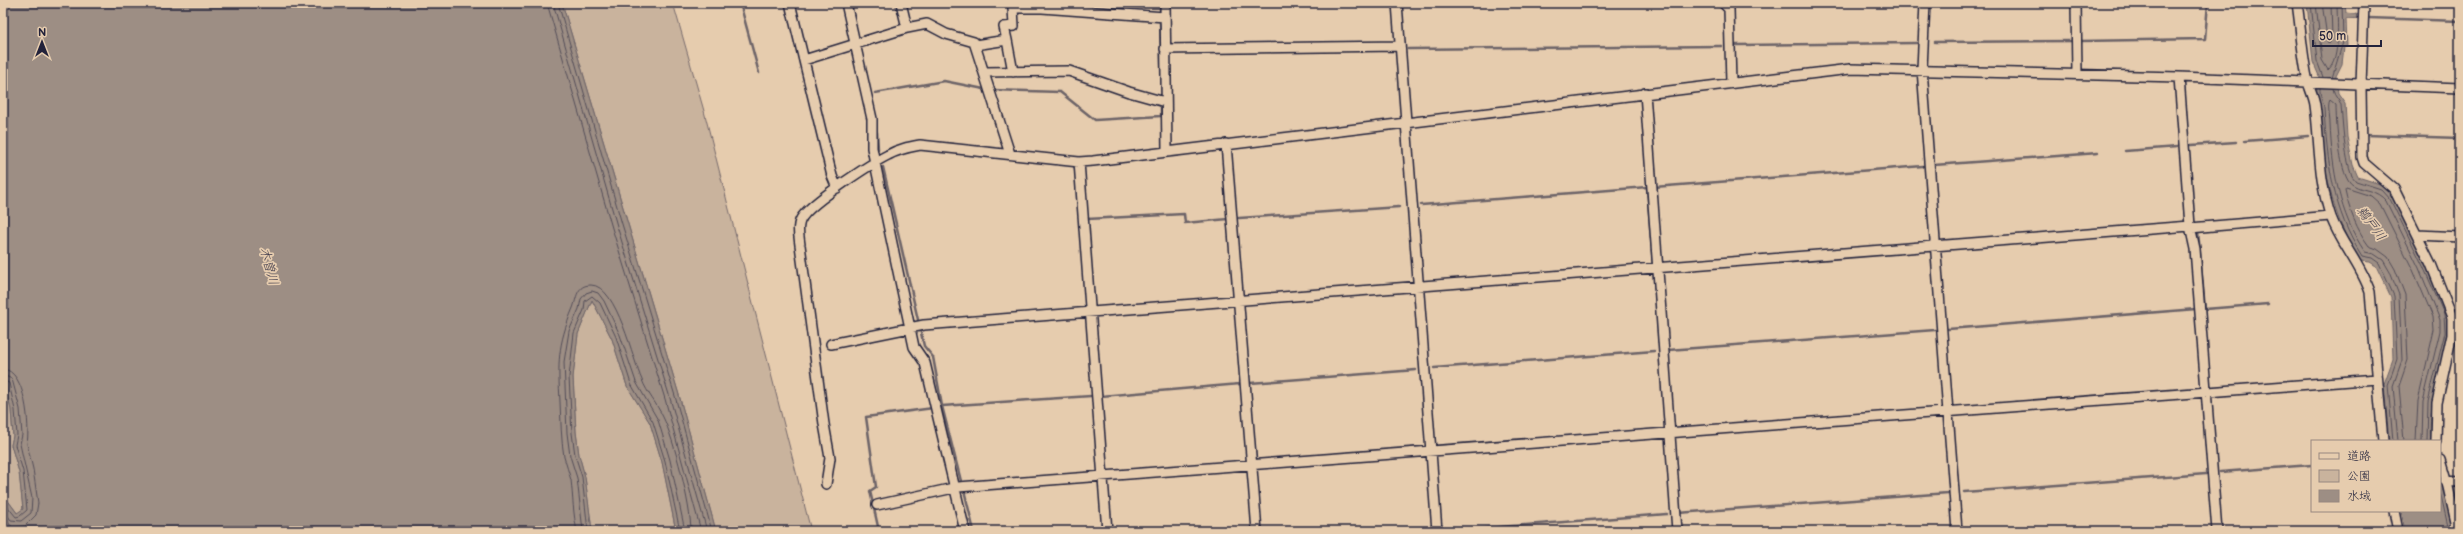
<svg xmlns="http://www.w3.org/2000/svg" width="2463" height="534" font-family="'Balsamiq Sans','Klee One',sans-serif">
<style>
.green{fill:#c9b39d;stroke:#766a6c}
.water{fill:#9d8e84;stroke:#6c6367}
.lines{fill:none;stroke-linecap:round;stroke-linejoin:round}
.shore{stroke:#534d58;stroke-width:1}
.stream{stroke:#6c6367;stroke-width:2.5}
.minor-casing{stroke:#22223b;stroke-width:12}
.minor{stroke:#e6ccae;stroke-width:9}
.labels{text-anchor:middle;stroke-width:3.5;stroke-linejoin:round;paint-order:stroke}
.water-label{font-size:13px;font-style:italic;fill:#413d4d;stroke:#e6ccae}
</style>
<rect width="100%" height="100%" fill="#e6ccae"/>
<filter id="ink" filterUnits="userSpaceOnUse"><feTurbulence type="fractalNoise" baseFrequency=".025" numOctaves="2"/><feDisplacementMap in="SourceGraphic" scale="8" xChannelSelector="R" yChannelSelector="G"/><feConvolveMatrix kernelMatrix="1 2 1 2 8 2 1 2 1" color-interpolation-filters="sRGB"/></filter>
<g filter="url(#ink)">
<!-- green -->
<path class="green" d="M562,3H673L704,111L811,531H716L679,395Z
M592,300L612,339L627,386L650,423L662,462L676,531H592L585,477L579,455L576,432L573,377L578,334Z
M3,374L11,410L13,436L11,445L19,472L23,509L18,514L3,494Z"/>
<!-- water -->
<path class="water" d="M3,3H562L679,395L716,531H676L662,462L650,423L627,386L612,339L592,300L578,334L573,377L576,432L579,455L585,477L592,531H3V494L17,513L23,509L19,472L11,445L13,436L11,410L3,374Z
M2307,3H2345L2346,13L2362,15V18L2346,19L2347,47H2344L2342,64L2336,76L2338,93L2345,103L2347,137L2353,165L2358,177L2383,185L2394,197C2409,232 2452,297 2448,334C2445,370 2426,404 2431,441H2389L2384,384L2393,359L2391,297L2376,266L2370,262L2360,261C2330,214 2323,166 2320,112C2320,95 2314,94 2319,76L2313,62Z
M2440,483L2450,512L2453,531H2405L2401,511H2440Z"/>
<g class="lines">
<!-- shore -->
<path class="shore" d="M547,3L612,228L665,399L701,531
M553,3L617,226L670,398L707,531
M558,3L622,224L675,396L712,531
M2311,3L2317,61L2323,77
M2316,3L2322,60L2328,70C2341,59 2337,20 2337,3
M2322,3L2328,44L2332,38L2331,3
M2332,78L2343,42L2342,3
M2320,88C2319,95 2324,102 2324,109C2327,162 2333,211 2362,256L2372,258L2379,263L2394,296L2397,359L2388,385L2393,441
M2333,89C2334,96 2340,99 2341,105C2343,129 2344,153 2352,176L2356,181L2381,189L2390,199L2423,266L2444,314L2445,332L2428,402L2427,441
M3,369C26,370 30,427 27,444L33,469L38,503L36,515L25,526L13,527L3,519
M3,375L12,379L20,409L22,435L20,444L32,498L31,513L21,521L11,520L3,510
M3,380L9,383L15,410L17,435L15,445L23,471L27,510L20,516L16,517L3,501
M2398,441L2393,386L2402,360L2399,295L2390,272L2383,260L2374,254L2365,252C2339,214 2332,169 2330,124C2330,117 2327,105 2330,100L2336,105C2336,121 2339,177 2353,185C2365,192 2376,189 2386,201L2419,268L2440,320V331L2423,402L2422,441
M2404,441L2399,386L2408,360L2405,295L2395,269L2388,257L2377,249L2369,246C2357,230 2349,210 2345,190L2346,188L2371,196L2380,204L2413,270L2433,317L2434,330L2418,401L2416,441
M2440,491L2449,531
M577,531C573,514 573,497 571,480C569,472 566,465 564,457C561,439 561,421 560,402C558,363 557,346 573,308C577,298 576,285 591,285C617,285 633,361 642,380C647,393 657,404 663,417C674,439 691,506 691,531
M583,531L577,478L570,456L567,433L564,362L569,331L579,309L581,299L586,293L592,291L598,293L604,301L620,335L636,382L658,420L670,460L685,531
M588,531L582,477L575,455L572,433L569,377L574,333L584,310L585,301L592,296L600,303L616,337L631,384L653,422L665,461L680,531"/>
<!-- stream -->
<path class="stream" d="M740,3L759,73
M1160,3V10
M2368,18L2460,21
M1160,21L1162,97
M2080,41L2205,39L2208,3
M1935,42L2073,41
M1736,45L1917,43
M1408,49L1722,46
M993,90L1060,92L1095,120L1161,116V104
M875,93L944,81L984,89
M877,132L878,149
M2365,135L2460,138
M2245,141L2308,136
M2191,145L2236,142
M2125,151L2177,147
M1934,165L2098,153
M883,167L924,346L933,357L942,406L961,481
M1654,187L1923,166
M1421,205L1647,187L1653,265
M1239,218L1399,207
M1087,219L1184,214L1185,223L1228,219
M2198,231L2205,309L2268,304
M1654,275L1660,357
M1948,329L2196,309
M2459,333H2460
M1668,350L1935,330
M1434,368L1654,351
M1250,383L1416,370
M1101,396L1240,384
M942,406L1091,396
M2220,472L2312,465
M964,490L974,531
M1964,492L2206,474
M1678,513L1948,493
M879,531L870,491L876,487L866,417L933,408
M1448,531L1667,514"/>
<!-- minor casing -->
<g class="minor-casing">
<path id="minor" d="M790,3L832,176L837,188
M846,3L872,119V148L875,163L914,347L925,363L965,531
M901,3L907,28L927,24L946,34L974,42L1010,154
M1165,3L1167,151
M1397,3L1437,531
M1723,3L1729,9L1731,83
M1925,3L1922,69L1957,531
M2076,3L2077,74
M2297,3C2301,29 2302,56 2308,82C2310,90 2314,97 2315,105C2320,142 2318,181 2331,217C2341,244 2361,265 2370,292L2383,441
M2364,3L2361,85L2362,157L2364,163L2394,189L2431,264L2452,317V334L2437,403L2436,441
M1007,40L1013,72
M975,45L1007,40L1004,27L1014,26L1013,8H1042L1165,17
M1165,49L1400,46
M804,60L907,28
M985,72L1069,71L1129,92L1165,102
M2179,77L2190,226L2195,249L2217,531
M1645,93L1677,531
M1226,144L1257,531
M1079,162L1107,531
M2190,228L2330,216
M2418,235L2460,237
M831,344L924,325L2190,226
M2440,460L2448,487L2458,531
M2445,481L2460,482
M826,484L830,458L824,424L800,245C799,236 796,224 803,216C814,201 870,164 888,155C898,149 909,147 920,145L1079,162L1093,161L1850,69L2179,77L2460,88
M877,505L958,487L2377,379
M2394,511L2398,531"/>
</g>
<!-- minor -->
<use href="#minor" class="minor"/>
</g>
</g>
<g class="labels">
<!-- water labels -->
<g class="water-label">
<text transform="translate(2372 223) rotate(54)" y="5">鵜戸川</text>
<text transform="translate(270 266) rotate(75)" y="5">木曽川</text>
</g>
</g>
<!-- margin -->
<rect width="2463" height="534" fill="none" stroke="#e6ccae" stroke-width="16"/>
<rect x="8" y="8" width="2447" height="518" fill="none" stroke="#22223b" stroke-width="1.5" filter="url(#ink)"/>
<!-- legend -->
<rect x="2311" y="440" width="130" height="72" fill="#e6ccae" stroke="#988880"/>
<rect x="2319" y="453" width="20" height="6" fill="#e6ccae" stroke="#988880"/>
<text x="2347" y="460" font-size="12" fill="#22223b">道路</text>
<rect x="2319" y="470" width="20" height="12" fill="#c9b39d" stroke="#988880"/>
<text x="2347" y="480" font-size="12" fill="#22223b">公園</text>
<rect x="2319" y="490" width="20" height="12" fill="#9d8e84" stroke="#988880"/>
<text x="2347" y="500" font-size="12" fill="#22223b">水域</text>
<!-- north arrow -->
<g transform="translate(42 42)" stroke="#e6ccae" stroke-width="3" paint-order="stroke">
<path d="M0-3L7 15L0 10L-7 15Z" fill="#22223b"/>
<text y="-6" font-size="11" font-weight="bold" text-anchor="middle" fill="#22223b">N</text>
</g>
<!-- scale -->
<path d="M2313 40v6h68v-6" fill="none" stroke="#22223b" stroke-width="2"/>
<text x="2319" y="40" font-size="12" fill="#22223b" stroke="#e6ccae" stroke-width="3" paint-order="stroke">50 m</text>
</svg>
